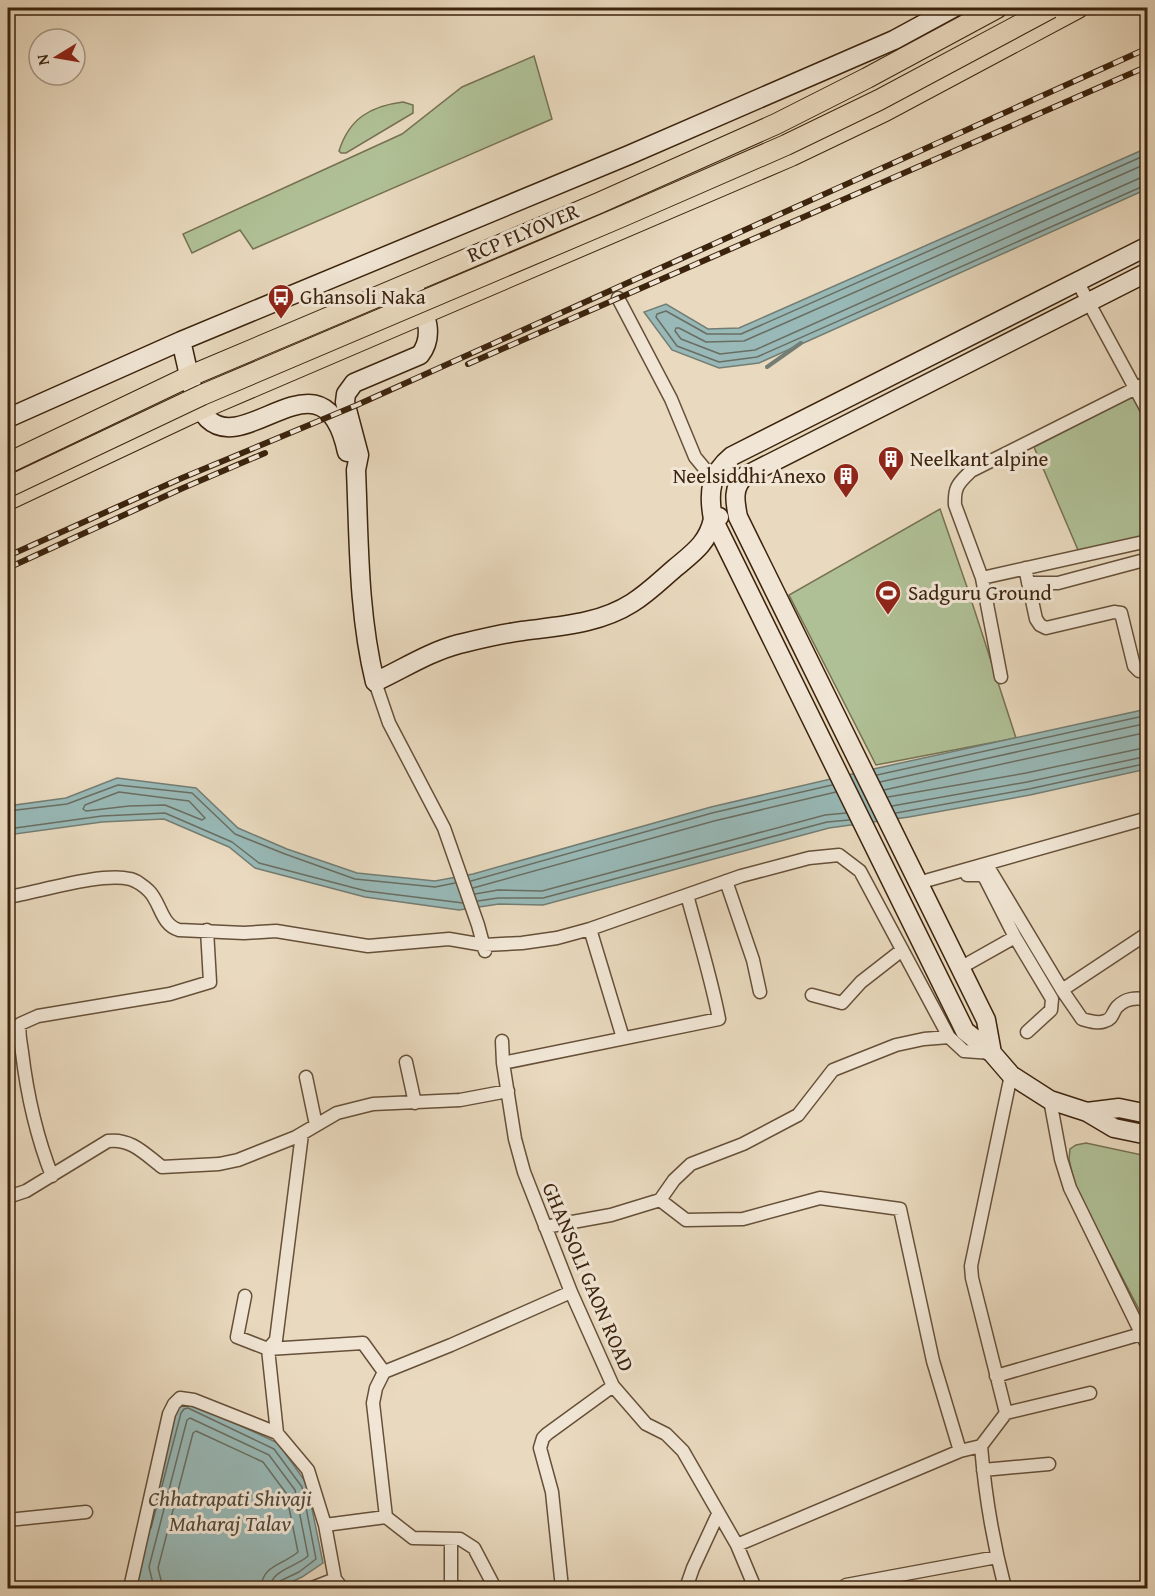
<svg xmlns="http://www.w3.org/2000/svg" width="1155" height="1596" font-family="'Gentium Book Plus',serif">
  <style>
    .green { fill: #b0c096; stroke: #767252; stroke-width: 1.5 }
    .water { fill: #98b9b7; stroke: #737d73; stroke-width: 1.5 }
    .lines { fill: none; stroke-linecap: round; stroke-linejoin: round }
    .shore { stroke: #6a6e62; stroke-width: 1.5 }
    .stream { stroke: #737d73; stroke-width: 4 }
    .street-casing { stroke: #665039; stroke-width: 15 }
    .secondary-casing { stroke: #3b230d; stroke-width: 21 }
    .primary-casing { stroke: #3b230d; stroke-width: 22 }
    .street { stroke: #f1e6d5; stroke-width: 12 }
    .secondary { stroke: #f1e6d5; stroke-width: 18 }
    .primary { stroke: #e9d9be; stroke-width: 20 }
    .rail-casing { stroke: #3b230d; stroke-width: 6 }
    .rail { stroke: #f1e6d5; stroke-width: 4; stroke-dasharray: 11; stroke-linecap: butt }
    .primary-bridge-casing { stroke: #3b230d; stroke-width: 22; stroke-linecap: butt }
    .primary-bridge { stroke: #e9d9be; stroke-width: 20 }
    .labels { text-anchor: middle; stroke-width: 6; stroke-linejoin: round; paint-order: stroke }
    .street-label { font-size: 21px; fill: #3b230d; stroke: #f1e6d5 }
    .poi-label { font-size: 21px; fill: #3b230d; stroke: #f1e6d5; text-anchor: start }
    .water-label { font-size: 22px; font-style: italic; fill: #524838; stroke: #f1e6d5 }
  </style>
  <rect width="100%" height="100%" fill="#e9d9be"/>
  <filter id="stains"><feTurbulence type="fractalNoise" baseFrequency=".00333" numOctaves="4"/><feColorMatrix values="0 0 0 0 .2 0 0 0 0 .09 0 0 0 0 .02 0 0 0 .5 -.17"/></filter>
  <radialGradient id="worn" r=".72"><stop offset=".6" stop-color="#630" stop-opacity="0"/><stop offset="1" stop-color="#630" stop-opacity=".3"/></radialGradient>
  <path class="green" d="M534,56L552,119L253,249L240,230L192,253L183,234L402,134L462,87Z
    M403,102L413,105V113L346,153H341L339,151C349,119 370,106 403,102Z
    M1133,396L1147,422V541L1081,557L1034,447Z
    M940,509L967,587L1016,738L876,765L789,595Z
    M1086,1143L1147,1156V1325L1075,1187L1069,1159L1070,1149L1076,1145Z"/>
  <path class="water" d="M1147,148V189L759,363L719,368L672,350L644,312L666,304L708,329L739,328Z
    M1147,709V769L1030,795L909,817L829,828L543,905L499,904L459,910L365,897L255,868L229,847L164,819L102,822L8,835V806L66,798L117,778L196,788L238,828L287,849L357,873L435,881L473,874L711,807L878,768Z
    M189,1402L278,1443L307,1484L323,1563L302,1577L278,1588H142L135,1576L176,1409L181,1403Z"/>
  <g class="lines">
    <path class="shore" d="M1148,154L741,334H707L666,311L657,314L656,317L677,346L719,362L757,357L1148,184
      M1148,163L744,341L706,342L679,328H676L675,331L681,339L720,354L755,350L1140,178L1148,177
      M877,775L1148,715
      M880,782L1148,723
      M884,790L1148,732
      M119,792L189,801L205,818L202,820L165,805L129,806L86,811L83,809L85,805Z
      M888,797L1026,773L1148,747
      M892,806L1027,782L1148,756
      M8,811L67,804L118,785L192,793L235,834L285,854L355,879L435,887L455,883
      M896,813L1029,789L1148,763
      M8,829L102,816L165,813L232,842L259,863L366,891L463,903
      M471,881L712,813L832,785
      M473,888L714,821L836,792
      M475,894L498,890L542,891L825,815L846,813
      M478,901L498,898H543L827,822L849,820
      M151,1528L181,1413L184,1409L188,1408L274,1449L302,1487L316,1559L299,1572L280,1581L277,1588
      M154,1588L149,1567L187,1420L190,1418L269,1455L295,1490L308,1556C296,1567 271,1570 270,1588
      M163,1588L158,1568L193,1433L196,1431L263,1462L286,1493L298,1552C283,1565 262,1565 261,1588"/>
    <path class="stream" d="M767,367L801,343"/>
    <g class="street-casing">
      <path id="street" d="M1077,281L1148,412
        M618,298L671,399L695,457L714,480
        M1025,568L1036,619L1040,625L1046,628L1114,612L1121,613L1134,666L1139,671L1148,673
        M982,578L1148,541
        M1028,583H1058L1148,559
        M1001,677L982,578L955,505C954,486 959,483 971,471L1148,382
        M375,682L389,723L444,828L478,925L485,951
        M987,865L1062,990L1082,1019C1089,1021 1098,1024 1105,1021C1113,1019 1112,1013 1117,1007C1125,998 1137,997 1148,1000
        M967,875H981L985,878L1015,937
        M726,881L753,960L760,992
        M918,883L1148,818
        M8,897C39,892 101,872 130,879C136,880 145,887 149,891C161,903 161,925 179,930L244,933L276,931L368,946L449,939L484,945L522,943L557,938L590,929L741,876L809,858L839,855L860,871L949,1037L964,1051L992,1053
        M590,929L623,1038
        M960,968L1015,937L1052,999L1051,1010L1027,1032
        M1062,990L1148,933
        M812,995L842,1003L861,982L902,950
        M502,1041L503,1063L515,1139L524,1172L571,1292L613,1386L646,1424L666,1434L683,1451L737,1545L755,1588
        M406,1062L415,1103
        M503,1063L719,1019C711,977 698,936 687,895
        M306,1077L316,1125
        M1050,1100L1061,1159L1070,1188L1148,1347
        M302,1134L276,1340L268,1349L363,1343L384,1372
        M52,1176C36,1135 27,1094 22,1052C21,1043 18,1033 20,1024L38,1016L170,994L210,982L207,930
        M8,1197L26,1191L108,1141C131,1138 145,1154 162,1167L219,1164L238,1160L296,1137L337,1113L373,1104L460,1100L508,1091
        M660,1200L674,1180L691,1164L743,1144L798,1115L833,1070L896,1045L924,1039L949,1037
        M545,1227L611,1215L660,1200L686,1220L743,1219L820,1198L900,1209L933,1361L960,1451
        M245,1296L237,1337L268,1349L277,1433L308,1470L325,1525L335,1579L342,1588
        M996,1376L1141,1334
        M1006,1413L1090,1393
        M981,1446C985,1494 993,1542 1005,1588
        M983,1470L1049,1464
        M8,1520L86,1512
        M325,1525L386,1517
        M451,1539V1586L461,1588
        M737,1545L960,1451L981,1446L1006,1413L972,1278L971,1266L1011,1075
        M130,1588L169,1414L174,1404L180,1398L194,1400L277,1433
        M312,1588L335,1579
        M495,1588L474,1548L460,1539L413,1538L386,1517L373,1403L376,1388L384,1372L451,1345L571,1292
        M562,1588L552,1492L540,1448L543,1438L547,1434L613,1386
        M686,1588L693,1568L718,1514
        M846,1588V1585L997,1557"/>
    </g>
    <g class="secondary-casing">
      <path id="secondary" d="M1148,246L732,456C710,474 708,492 713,519L965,1031L992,1053L1011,1075L1050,1100L1087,1112L1114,1128L1148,1135
        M412,283C421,306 438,332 420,355L354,383L346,394L345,402L359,455L356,470C359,540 358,613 375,682C403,669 429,652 459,644C480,639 500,634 522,631C560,626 599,624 632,603C648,593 661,580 675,568C693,553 708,543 713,519L719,517
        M181,341C187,363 192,403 208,419C247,457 324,344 347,452
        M8,418L181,341L629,155L894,40L953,8
        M992,1053L986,1020L738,517C735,502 732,487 745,476L1148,272
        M1087,1112L1119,1108L1148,1114"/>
    </g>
    <g class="primary-casing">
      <path id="primary" d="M8,463L190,376L599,203L776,124L867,78L997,8
        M8,500L201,409L791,156L885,111L1078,8"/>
    </g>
    <use href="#street" class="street"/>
    <use href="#secondary" class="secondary"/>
    <use href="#primary" class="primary"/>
    <g class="rail-casing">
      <path id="rail" d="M468,364L1148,66
        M8,556L182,478L357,405L1148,48
        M8,568L183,488L265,453"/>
    </g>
    <use href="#rail" class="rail"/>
    <g class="primary-bridge-casing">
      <path id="primary-bridge" d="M8,487L202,395L621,217L786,145L879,100L1051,8"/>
    </g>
    <use href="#primary-bridge" class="primary-bridge"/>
  </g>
  <defs>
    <g id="bus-pin" transform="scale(1.35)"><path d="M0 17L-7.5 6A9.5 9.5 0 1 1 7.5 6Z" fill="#8f2418" stroke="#f1e6d5"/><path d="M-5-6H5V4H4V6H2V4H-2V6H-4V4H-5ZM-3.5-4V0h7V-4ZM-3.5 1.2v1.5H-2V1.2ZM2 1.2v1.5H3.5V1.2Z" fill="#fff"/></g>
    <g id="building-pin" transform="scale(1.35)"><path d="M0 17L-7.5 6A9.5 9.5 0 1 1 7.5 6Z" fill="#8f2418" stroke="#f1e6d5"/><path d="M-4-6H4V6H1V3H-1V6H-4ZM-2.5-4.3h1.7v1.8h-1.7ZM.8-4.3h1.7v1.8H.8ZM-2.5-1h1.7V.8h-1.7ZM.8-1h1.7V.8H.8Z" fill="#fff"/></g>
    <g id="stadium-pin" transform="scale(1.35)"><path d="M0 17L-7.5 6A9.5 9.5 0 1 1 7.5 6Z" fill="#8f2418" stroke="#f1e6d5"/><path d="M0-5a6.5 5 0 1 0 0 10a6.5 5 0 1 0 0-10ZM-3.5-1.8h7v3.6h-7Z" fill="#fff"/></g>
  </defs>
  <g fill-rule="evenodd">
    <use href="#bus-pin" x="281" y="297"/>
    <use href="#building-pin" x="891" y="459"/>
    <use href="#building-pin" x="846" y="476"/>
    <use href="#stadium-pin" x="888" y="593"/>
  </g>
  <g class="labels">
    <g class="street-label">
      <text transform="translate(523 233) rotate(-23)" y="7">RCP FLYOVER</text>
      <text transform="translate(588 1277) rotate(67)" y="7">GHANSOLI GAON ROAD</text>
    </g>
    <g class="poi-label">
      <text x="300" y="304">Ghansoli Naka</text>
      <text x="910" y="466">Neelkant alpine</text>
      <text x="826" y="483" text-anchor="end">Neelsiddhi Anexo</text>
      <text x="908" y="600">Sadguru Ground</text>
    </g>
    <g class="water-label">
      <text x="230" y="1506">Chhatrapati Shivaji<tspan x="230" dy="25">Maharaj Talav</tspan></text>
    </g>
  </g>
  <rect width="1155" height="1596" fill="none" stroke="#e9d9be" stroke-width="30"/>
  <rect x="9" y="9" width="1137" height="1578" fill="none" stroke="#3b230d" stroke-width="3"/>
  <rect x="15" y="15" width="1125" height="1566" fill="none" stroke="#3b230d" stroke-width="1.5"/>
  <g transform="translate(57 57) rotate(259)"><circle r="28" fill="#f1e6d5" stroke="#a89885" stroke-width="1.5"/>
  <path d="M0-4.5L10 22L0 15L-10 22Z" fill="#8f2418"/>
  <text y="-9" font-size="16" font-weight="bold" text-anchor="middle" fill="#3b230d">N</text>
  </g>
  <rect width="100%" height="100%" filter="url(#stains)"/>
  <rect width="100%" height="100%" fill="url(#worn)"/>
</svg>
